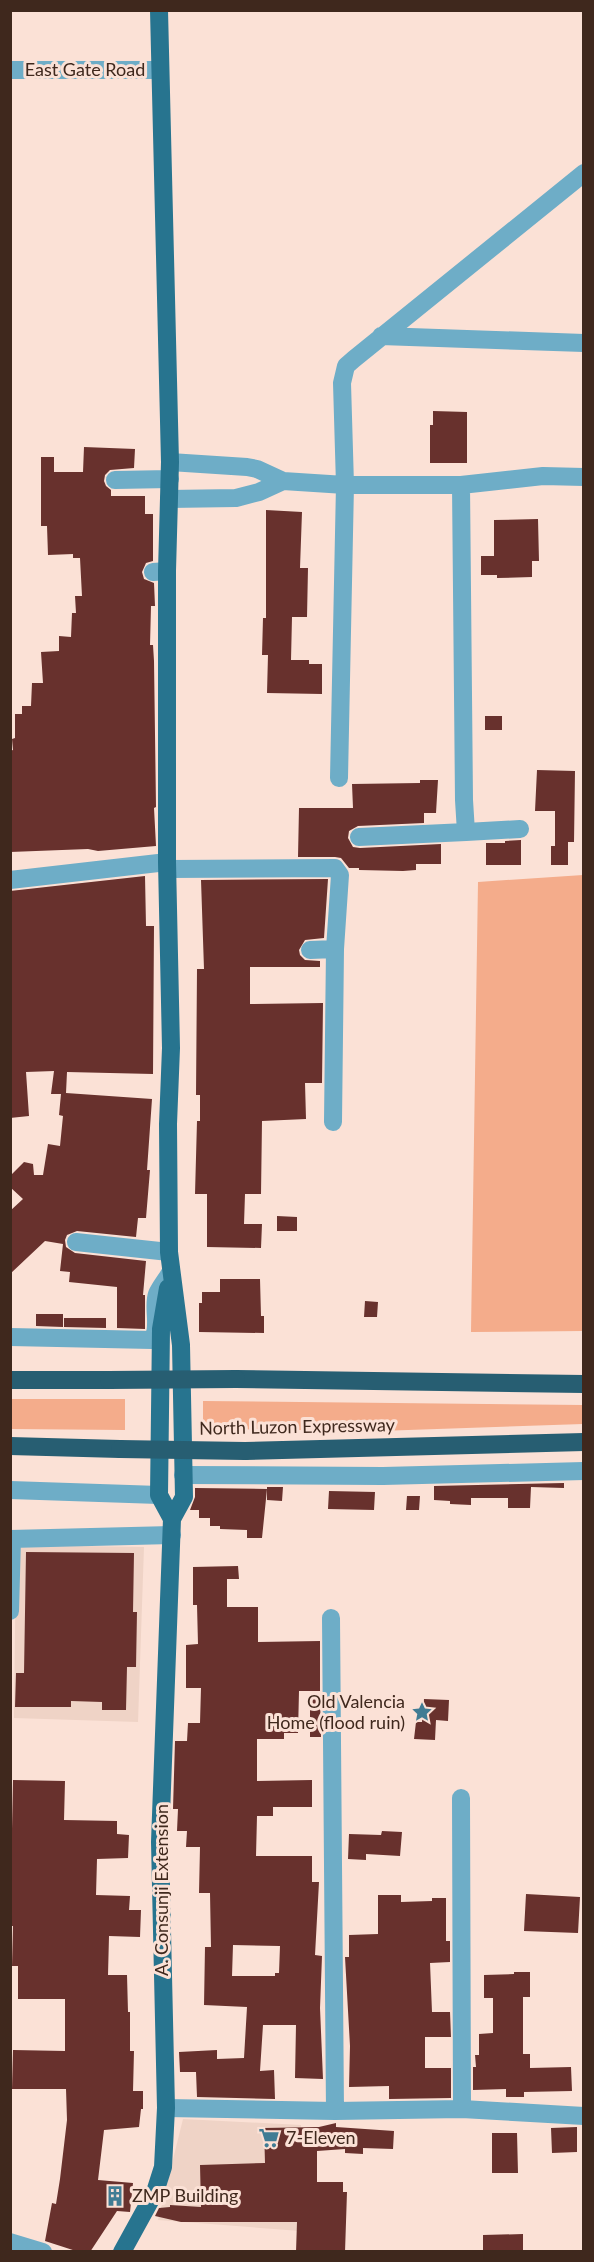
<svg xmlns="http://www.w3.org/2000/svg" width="594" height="2262" font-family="Lato,sans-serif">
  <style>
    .built { fill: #efd3c6 }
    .green { fill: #f4ac8b }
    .building { fill: #68312d; fill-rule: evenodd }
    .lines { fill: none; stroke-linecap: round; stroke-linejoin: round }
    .minor { stroke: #6eadc7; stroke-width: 18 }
    .major { stroke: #27748f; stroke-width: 18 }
    .highway { stroke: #275e72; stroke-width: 18 }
    .highway-bridge { stroke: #275e72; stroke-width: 18 }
    .labels { text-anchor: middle; stroke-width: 6; stroke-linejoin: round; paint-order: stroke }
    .street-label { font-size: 18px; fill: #3f281d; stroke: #fbe1d6 }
    .poi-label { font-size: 18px; fill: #3f281d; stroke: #fbe1d6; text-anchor: start }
  </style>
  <rect width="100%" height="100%" fill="#fbe1d6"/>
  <path class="built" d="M16,1545L144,1547L138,1722L14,1718Z
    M183,2119L301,2125L300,2231L158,2220Z"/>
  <path class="green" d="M583,875V1331L471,1332L478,882Z
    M11,1399H125V1430L11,1429Z
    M203,1401L583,1405V1424L379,1431L203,1429Z"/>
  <path class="building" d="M433,411L467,412V463H430V425H433Z
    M84,447L135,449L134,468L110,470L105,475L104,481L106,486L111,490V496H145V514H153V561L146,563L142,572L144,579L154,583L155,606H151L150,645H153L154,661L156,807L154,808L156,846L98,851L88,849L10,852V751L13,750L12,739L15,738V714H22V706H31L32,683H43L41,652L59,651V636L71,637L72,613H76L75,596H82L80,558H73V554L48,555L47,526H41V457H54V472H83Z
    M266,510L302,512L300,568H308L307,617H292L291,660H309V664H322V694L267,693L268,655H262L263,618H266Z
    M538,519L539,561H532V577L497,578V575H481V556H494V520Z
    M485,716H502V730H485Z
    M537,770L575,771L574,842H568V865H551V846H555V811H535Z
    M420,780H438L436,813H424V823L358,826L349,831L348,838L353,847L360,848L441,844V864H416V870L403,871L359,870V868H349L341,858L335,857H298L299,808H353L352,784L420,783Z
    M521,840V865H486V843H505V841Z
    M145,876L146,926H154L153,1074L67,1072L66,1093L152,1099L147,1170H150L146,1218H138L136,1237L77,1231L67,1235L65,1240L66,1247L75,1253L146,1261L143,1295H145V1329L117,1328V1287L69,1282L70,1272L60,1271L63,1244L45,1241L10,1274V1211L23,1199L10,1187V1176L24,1162L33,1164L34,1175H43L48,1144L60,1146L63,1116L59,1115L61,1094H51L54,1071L26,1072L29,1116L10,1118V891Z
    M328,879L324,938L305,940L299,950L300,955L305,960L320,961V967H250V1004L323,1003L322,1083H305L306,1119L262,1121L261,1194H245L244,1224H262L261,1248L207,1247V1194H195L197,1121H200V1095H196L197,969H204L201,880Z
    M277,1216L297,1217V1231H277Z
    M220,1279H260L261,1316H264V1333L199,1332V1303H202V1292H220Z
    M365,1301L378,1302L377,1317H364Z
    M36,1314H63V1327L36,1326Z
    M64,1318H106V1328L64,1327Z
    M564,1483V1488L531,1487L530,1508H508V1498H471V1505L450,1504V1501L434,1500V1486Z
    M267,1487H283L282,1501L267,1500V1489L262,1538H247V1530L220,1529V1526H210V1518H199V1510H190L195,1497V1488L267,1489Z
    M329,1491L375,1492L374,1510L328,1509Z
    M407,1496H420L419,1510H406Z
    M26,1552L134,1553L133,1612H137L136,1667H127L126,1710H102V1702L71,1701V1707H15L16,1673H24Z
    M238,1566L239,1579H227V1607H258V1642L320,1641V1691H299L298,1733H284V1739H257V1781L312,1780V1807H273V1816H257L256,1856H312V1882H319L315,1955L322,1956L320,2008L323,2079L295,2078L296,2025H263L260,2071L274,2070L275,2099L197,2097L196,2072H180L179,2052L217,2050V2059L244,2058L247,2007L204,2005L205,1947H211L210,1893H199L200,1847H186L187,1831H177L178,1809H173L175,1741H187L188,1723H200L201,1688H186V1645L198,1644L197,1605H193V1567ZM233,1945L280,1946L279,1973H275V1976H232Z
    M310,1696H320L321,1737H310Z
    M424,1699L449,1700L448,1721L436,1720L435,1740L414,1739L416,1722H422Z
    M13,1780L65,1781L64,1820L117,1821V1834L129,1835L128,1858L97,1859L96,1895L130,1896L129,1910H141L140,1937L109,1936L108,1975H127L128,2012H130V2051H134L133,2091H143V2109H141L139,2127L104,2130L98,2180L133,2183L130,2212L117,2211L90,2252H79L45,2241L52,2203L56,2204L60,2179L67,2120L66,2089H12L13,2050L65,2051V1999H18V1966H12L13,1926H10Z
    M382,1831L402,1832L400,1856L366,1854V1860L348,1859L349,1834L381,1835Z
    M526,1894L580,1897L578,1933L524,1931Z
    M378,1895H401V1902L432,1901V1898H446V1941H450V1962L430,1963L432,2012H450L451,2037H425V2068H451V2098L389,2099V2086L349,2087L350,2046L345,1957H349V1935L378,1934Z
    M514,1972H530V1997H523V2054H530V2068L571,2067L572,2091L524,2092V2097H506V2089L473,2090V2067H476L475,2055H479V2034L493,2033V1998H484V1975L514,1974Z
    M336,2123V2127L394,2131L393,2149L363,2148V2154L345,2153V2149L317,2151V2182H343V2192H347L345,2252H296L297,2222H181L155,2216L159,2208L170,2207V2205L201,2207L200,2165L265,2163L264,2128L319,2127Z
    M577,2127V2152L552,2153L551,2128Z
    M492,2133H517L518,2173H492Z
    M523,2234V2252L483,2250V2235Z"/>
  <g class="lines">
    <path class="minor" d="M10,70H159
      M381,336L584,343
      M170,462L247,467L257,469L283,481L345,485H461L543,476L584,477
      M115,480L170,479
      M461,485L464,800L466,832L520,829
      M169,499L236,498L259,492L283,481
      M153,572L167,571
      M339,778L345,485L342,383L346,366L354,359L584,173
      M359,837L466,832
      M168,869L335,868L340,875L335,949L310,950
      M10,880L167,862
      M333,1122L335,949
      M76,1242L169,1252
      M10,1337L152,1340C161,1328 152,1308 157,1294C160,1287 166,1280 170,1273
      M183,1475L383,1476L584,1471
      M10,1490L159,1495
      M10,1539L172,1535
      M10,1611L12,1539
      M331,1618L335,2111
      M461,1798L462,2109
      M166,2108L335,2111L462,2109L584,2116
      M10,2242L43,2252"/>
    <path class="major" d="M168,1288L161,1329L159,1495L172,1519
      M122,2252L155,2192L163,2167L166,2108L160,1842L172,1519L184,1497L181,1345L169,1252L168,1124L171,1048L167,862V571L170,462L159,10"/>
    <path class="highway" d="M236,1379L584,1384
      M10,1380H109
      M10,1446L120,1449
      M245,1451L584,1442"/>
    <path class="highway-bridge" d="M109,1380L236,1379
      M120,1449L245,1451"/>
  </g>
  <defs>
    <g id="sight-bare" transform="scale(1.62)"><path d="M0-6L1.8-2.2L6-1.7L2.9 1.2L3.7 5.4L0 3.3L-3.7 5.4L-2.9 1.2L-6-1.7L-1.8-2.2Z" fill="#407c94" stroke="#fbe1d6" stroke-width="2.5" paint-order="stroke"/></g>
    <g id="supermarket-bare" transform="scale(1.62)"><path d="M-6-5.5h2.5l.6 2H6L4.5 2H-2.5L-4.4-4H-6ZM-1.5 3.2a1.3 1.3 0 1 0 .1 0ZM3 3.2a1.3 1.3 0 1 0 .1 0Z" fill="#407c94" stroke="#fbe1d6" stroke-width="2.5" paint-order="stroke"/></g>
    <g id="building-bare" transform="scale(1.62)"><path d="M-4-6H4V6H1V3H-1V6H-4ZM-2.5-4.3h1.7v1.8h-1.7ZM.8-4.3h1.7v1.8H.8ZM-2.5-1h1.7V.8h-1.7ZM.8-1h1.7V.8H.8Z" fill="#407c94" stroke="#fbe1d6" stroke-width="2.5" paint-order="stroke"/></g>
  </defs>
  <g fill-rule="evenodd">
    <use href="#sight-bare" x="422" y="1712"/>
    <use href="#supermarket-bare" x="269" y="2138"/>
    <use href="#building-bare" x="115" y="2196"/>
  </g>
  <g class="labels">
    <g class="street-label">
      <text x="85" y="76">East Gate Road</text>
      <text transform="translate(297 1427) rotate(-1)" y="6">North Luzon Expressway</text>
      <text transform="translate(162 1890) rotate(-90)" y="6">A. Consunji Extension</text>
    </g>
    <g class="poi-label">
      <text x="405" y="1708" text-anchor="end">Old Valencia<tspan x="405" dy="21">Home (flood ruin)</tspan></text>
      <text x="286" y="2144">7-Eleven</text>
      <text x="132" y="2202">ZMP Building</text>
    </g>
  </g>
  <rect width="594" height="2262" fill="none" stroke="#3f281d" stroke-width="24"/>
</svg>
